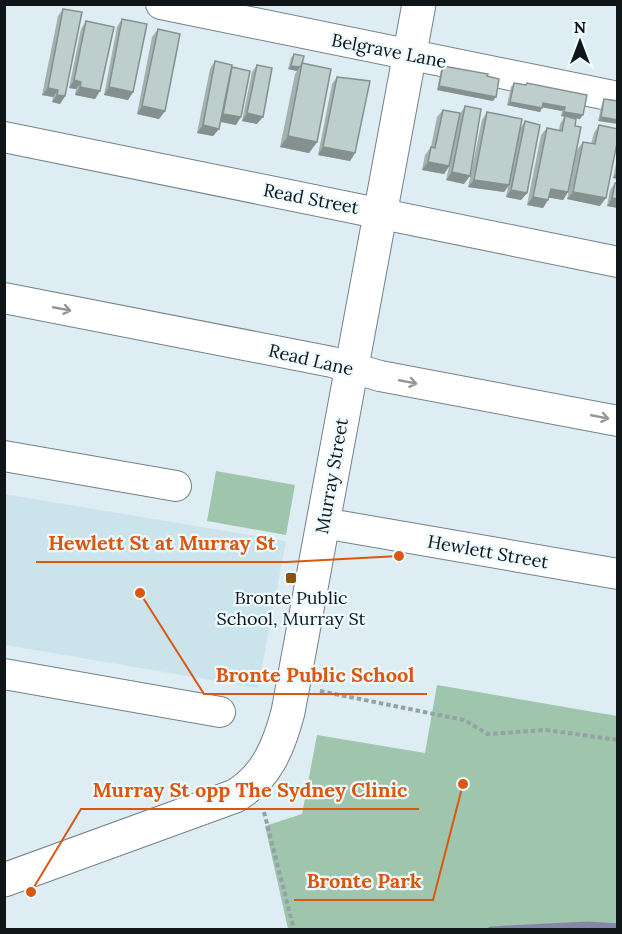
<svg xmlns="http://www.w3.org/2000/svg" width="622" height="934" font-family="Lora,serif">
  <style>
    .built { fill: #cbe4ec }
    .green { fill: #9fc6ad }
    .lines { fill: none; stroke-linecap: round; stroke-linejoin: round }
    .stream { stroke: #8487a5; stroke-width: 7 }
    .minor-casing { stroke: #738287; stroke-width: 32 }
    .major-casing { stroke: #738287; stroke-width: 35 }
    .path { stroke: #95a1a5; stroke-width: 4; stroke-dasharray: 4.5 3; stroke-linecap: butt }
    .minor { stroke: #fff; stroke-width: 30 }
    .major { stroke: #fff; stroke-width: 33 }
    .wall { fill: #a3b1af }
    .shaded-wall { fill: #85908f }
    .building { fill: #bececc; stroke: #85908f; stroke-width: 1.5 }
    .oneway { stroke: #939697 }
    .poi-dot { fill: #8c520c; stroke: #edfafe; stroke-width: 2 }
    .labels { text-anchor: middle; stroke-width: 4.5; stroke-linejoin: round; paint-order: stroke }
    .street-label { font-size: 18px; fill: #101517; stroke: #edfafe }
    .poi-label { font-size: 18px; fill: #101517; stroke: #edfafe }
    .leader { fill: none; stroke: #dd560d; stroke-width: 2 }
    .callout-dot { fill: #dd560d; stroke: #edfafe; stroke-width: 2 }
    .callout-label { font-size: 20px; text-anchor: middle; font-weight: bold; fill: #dd560d; stroke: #edfafe; stroke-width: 4.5; stroke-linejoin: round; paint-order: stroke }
  </style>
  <rect width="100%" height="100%" fill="#deedf3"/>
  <path class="built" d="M4,494L286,541L258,688L5,645Z"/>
  <path class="green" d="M216,471L295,485L286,535L207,521Z
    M437,685L617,716V929H288L265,826L302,814L317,735L425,753Z"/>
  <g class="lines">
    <path class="stream" d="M491,930L588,925L618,927"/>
    <g class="minor-casing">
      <path id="minor" d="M161,4L618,97
        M4,137L618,262
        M4,298L332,362L380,376L618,421
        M4,456L176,486
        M323,523L618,574
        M4,674L220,712"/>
    </g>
    <g class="major-casing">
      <path id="major" d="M4,880L235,796C267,777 279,746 288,712L419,4"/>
    </g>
    <path class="path" d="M320,691L464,720L488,734L547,730L618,740
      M264,812L294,930"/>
    <use href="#minor" class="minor"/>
    <use href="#major" class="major"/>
  </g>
  <path class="wall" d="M63,9L65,96L60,104L52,102L53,97L42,95L58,16Z
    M122,19L133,92L128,100L104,95L117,27Z
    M86,21L100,91L95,99L75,95L76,89L69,88L81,29Z
    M158,29L165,111L159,119L137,114L152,37Z
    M294,54L302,64L317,142L309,153L280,147L295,74L297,71L288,69L291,58Z
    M215,61L230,70L232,67L236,125L220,122L219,129L213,136L197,133L210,69Z
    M257,65V124L242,121L252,72Z
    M443,66L487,76L493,101L437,90L441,69Z
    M337,77L355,153L350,161L318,155L332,84Z
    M514,83L525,85L527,83L580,119L561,116L562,111L542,107L540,112L507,105L511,87Z
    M604,99L618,101L598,121L602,103Z
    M465,106L464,184L446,180L449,167L444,174L422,170L425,155L431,147L437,117L443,110L460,114Z
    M487,112L521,127L525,121L527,193L521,200L506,197L508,187L504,192L468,187L482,120Z
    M565,116L575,126L568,192L563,200L549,197L548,200L543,208L527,205L541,135L547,128L559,130L560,124Z
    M599,125L600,206L567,199L577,150L583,142L591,144L594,133Z
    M618,154V179L613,178Z
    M615,183H618V208L607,206L610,190Z"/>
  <path class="shaded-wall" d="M291,66L300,67L297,71L288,69Z
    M74,80L81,82L76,89L69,88Z
    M439,86L496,97L493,101L437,90Z
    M80,87L100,91L95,99L75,95Z
    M109,87L133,92L128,100L104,95Z
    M48,88L58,90L53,97L42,95Z
    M57,95L65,96L60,104L52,102Z
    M510,102L542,108L540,112L507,105Z
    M543,103L565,107L562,111L540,107Z
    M142,106L165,111L159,119L137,114Z
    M564,112L583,115L580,119L561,116Z
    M247,113L263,117L257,124L242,121Z
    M223,114L241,117L236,125L218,121Z
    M601,117L618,120V124L598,121Z
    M203,125L219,129L213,136L197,133Z
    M288,136L317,142L309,153L280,147Z
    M323,147L355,153L350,161L318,155Z
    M428,162L449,166L444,174L422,170Z
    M618,171V179L613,178Z
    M452,172L470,176L464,184L446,180Z
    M474,180L509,185L504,192L468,187Z
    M551,189L568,192L563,200L545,197Z
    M511,190L527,193L521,200L506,197Z
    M573,192L606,198L600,206L567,199Z
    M533,197L548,200L543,208L527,205Z
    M612,198L618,199V208L607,206Z"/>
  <path class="building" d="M63,9L82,12L65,96L57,95L58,90L48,88Z
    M122,19L147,24L133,92L109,87Z
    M86,21L114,27L100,91L80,87L81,82L74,80Z
    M158,29L180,34L165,111L142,106Z
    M294,54L304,56L302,64L300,67L291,66Z
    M215,61L232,65L219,129L203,125Z
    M302,63L331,69L317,142L288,136Z
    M257,65L272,68L263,117L247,113Z
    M443,66L488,74L487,76L499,79L496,97L439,86Z
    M232,67L250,71L241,117L223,114Z
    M337,77L370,81L355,153L323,147Z
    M514,83L526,85L527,83L587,95L583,115L564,112L565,107L543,103L542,108L510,102Z
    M604,99L618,101V120L601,117Z
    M465,106L481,109L470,176L452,172Z
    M443,110L460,113L449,166L428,162L431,147L435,148Z
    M487,112L522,119L509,185L474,180Z
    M565,116L576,119L575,126L581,127L568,192L551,189L548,200L533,197L547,128L562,131Z
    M525,121L540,125L527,193L511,190Z
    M599,125L618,129V138L606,198L573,192L583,142L595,144Z
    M615,183H618V199L612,198Z"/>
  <defs><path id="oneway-shaft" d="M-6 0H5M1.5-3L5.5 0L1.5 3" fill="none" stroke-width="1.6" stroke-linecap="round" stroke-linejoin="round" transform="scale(1.5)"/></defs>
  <g class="oneway">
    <use href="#oneway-shaft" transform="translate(62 309) rotate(11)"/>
    <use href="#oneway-shaft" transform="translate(408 382) rotate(11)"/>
    <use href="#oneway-shaft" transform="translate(600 417) rotate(11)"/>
  </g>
  <rect class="poi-dot" x="285" y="572" width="12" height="12" rx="3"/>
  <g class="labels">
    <g class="street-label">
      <text transform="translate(389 51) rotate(11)" y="6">Belgrave Lane</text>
      <text transform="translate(311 199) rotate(11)" y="6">Read Street</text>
      <text transform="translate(311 360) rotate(13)" y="6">Read Lane</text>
      <text transform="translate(332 476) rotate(-80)" y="6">Murray Street</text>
      <text transform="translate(488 552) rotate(10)" y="6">Hewlett Street</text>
    </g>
    <g class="poi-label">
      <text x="291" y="604">Bronte Public<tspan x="291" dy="21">School, Murray St</tspan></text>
    </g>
  </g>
  <path class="leader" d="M399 556L287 562H36M140 593L204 694H427M31 892L81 809H419M463 784L433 900H294"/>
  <g class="callout-dot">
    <circle cx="399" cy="556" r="6"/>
    <circle cx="140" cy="593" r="6"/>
    <circle cx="31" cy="892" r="6"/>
    <circle cx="463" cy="784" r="6"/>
  </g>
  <g class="callout-label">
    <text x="162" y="550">Hewlett St at Murray St</text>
    <text x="315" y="682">Bronte Public School</text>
    <text x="250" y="797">Murray St opp The Sydney Clinic</text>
    <text x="364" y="888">Bronte Park</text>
  </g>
  <rect width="622" height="934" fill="none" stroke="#101517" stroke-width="12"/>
  <g transform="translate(580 42)" stroke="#edfafe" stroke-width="4.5" paint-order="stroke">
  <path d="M0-4.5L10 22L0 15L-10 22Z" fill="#101517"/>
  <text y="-9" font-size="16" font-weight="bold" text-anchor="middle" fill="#101517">N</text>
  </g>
</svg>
